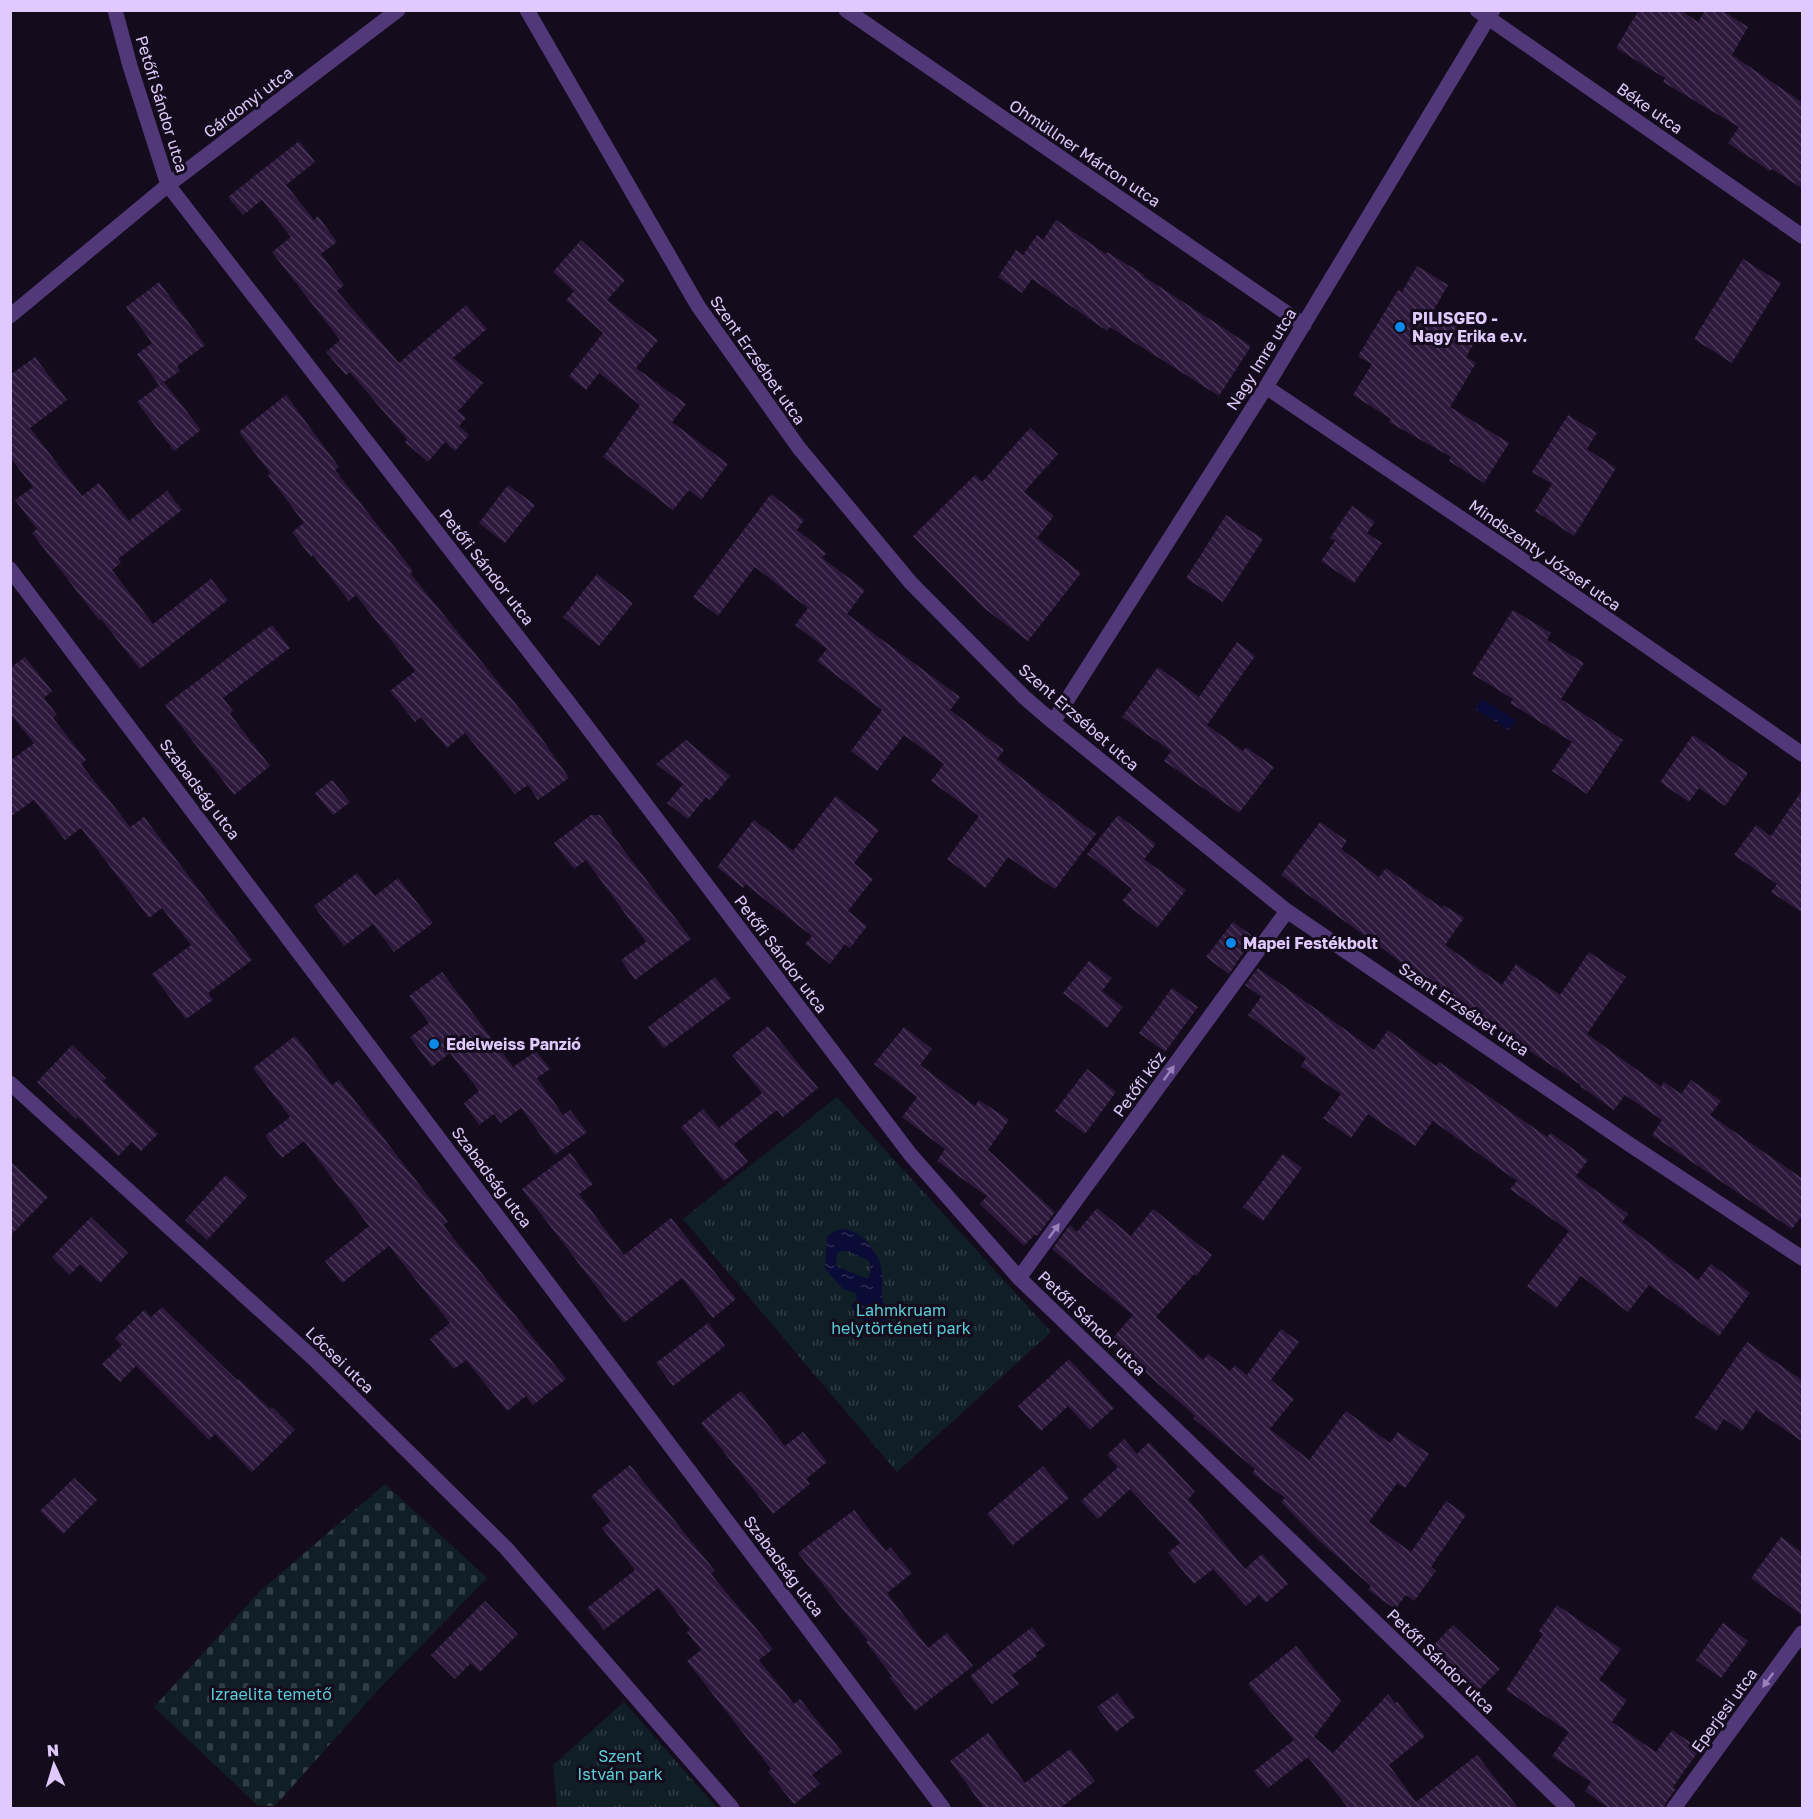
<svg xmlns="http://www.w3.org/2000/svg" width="1813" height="1819" font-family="'Golos Text',sans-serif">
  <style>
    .cemetery { fill: url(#cemetery-stones) }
    .park { fill: url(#park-tufts) }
    .water { fill: url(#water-ripples); fill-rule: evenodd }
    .building { fill: url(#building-back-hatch) }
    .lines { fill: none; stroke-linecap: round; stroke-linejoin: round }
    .minor { stroke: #513979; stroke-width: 15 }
    .tertiary { stroke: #513979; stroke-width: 15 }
    .oneway { fill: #9882bb }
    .poi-dot { fill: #0b89e8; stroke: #140c1c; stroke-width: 2 }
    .labels { text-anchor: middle; stroke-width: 6; stroke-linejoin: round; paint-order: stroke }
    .street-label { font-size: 16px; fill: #e0cafd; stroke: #140c1c }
    .poi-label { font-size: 16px; font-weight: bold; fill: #e0cafd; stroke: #140c1c; text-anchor: start }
    .park-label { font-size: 16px; fill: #5aced8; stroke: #140c1c }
  </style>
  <defs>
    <pattern id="cemetery-stones" width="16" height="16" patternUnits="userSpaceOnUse" patternTransform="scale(1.5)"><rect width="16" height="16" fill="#101f26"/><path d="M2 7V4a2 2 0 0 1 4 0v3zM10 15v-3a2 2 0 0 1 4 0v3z" fill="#323e46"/></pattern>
    <pattern id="park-tufts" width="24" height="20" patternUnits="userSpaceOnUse" patternTransform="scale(1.5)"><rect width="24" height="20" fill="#101f26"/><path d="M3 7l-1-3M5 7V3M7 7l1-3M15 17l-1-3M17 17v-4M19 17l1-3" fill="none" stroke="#323e46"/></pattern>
    <pattern id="water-ripples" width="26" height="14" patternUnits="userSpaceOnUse" patternTransform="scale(1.5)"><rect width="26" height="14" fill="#0a0c37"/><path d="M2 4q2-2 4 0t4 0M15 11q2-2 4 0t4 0" fill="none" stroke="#2d2e55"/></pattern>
    <pattern id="building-back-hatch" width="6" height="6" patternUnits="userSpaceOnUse" patternTransform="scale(1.5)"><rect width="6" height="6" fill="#2c193c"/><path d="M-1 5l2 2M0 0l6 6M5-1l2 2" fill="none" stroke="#4a3959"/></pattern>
  </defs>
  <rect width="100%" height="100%" fill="#140c1c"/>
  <path class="cemetery" d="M385,1484L487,1578L378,1690L275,1806H258L154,1707L259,1592Z"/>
  <path class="park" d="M837,1097L1051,1332L897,1472L683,1219Z
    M624,1702L717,1808H557L553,1765Z"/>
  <path class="water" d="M1482,699L1516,720L1509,730L1475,709Z
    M844,1229C857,1232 864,1236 871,1247C874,1252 879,1258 880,1263C884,1278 880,1292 884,1306H889L890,1314L884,1323C866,1323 858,1322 851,1305L857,1301L856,1293L843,1289L825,1269L827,1237L834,1231ZM848,1251L869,1261L871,1272L868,1279L836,1266L837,1252Z"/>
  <path class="building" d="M1639,10H1680L1698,22L1705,10H1721L1748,27L1732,55L1803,103V189L1772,169L1770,171L1728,143L1739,127L1663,82L1665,78L1616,48Z
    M299,141L315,162L286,185L314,220L318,216L337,242L321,254L344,285L337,291L399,363L466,305L487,329L453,358L483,383L458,411L466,418L459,426L469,435L455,451L445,442L428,462L405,442L407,439L350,372L346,375L326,352L340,340L272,252L291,237L262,200L243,215L228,197Z
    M1056,220L1106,254L1107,252L1144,275L1143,276L1251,346L1219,396L1110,327L1107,331L1032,279L1022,293L998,277L1016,250L1023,255L1037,235L1043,240Z
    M581,240L625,280L607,300L658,340L636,368L686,404L672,422L728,464L701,500L689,490L673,510L603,457L640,405L599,373L586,390L569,376L603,333L566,300L574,291L553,272Z
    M1743,259L1781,283L1732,363L1694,339Z
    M1417,266L1448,285L1432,313L1477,338L1466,357L1476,363L1450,407L1509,443L1484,483L1449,461L1451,457L1389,422L1391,419L1353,395L1372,364L1358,356L1398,290L1402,292Z
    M159,282L205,345L177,366L180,371L159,385L137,354L152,343L126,307Z
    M35,357L67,400L30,428L82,496L99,483L129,521L167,491L182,510L118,559L121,563L112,570L153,624L211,579L228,600L140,669L101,619L99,620L32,533L37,529L15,500L33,487L10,457V375Z
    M164,382L201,430L174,451L137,402Z
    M286,395L339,467L335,470L413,571L410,573L531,723L569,778L538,800L528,785L515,794L465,733L447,748L421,717L415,722L390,691L415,671L356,595L349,601L313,555L311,557L292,532L304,523L268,475L270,473L239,432Z
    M1568,415L1597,433L1587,449L1616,468L1574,536L1535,511L1552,484L1532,472Z
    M1030,428L1058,454L1024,492L1054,516L1037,538L1081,573L1028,641L984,608L913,536L975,475L982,482Z
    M508,485L535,505L505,543L479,523Z
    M771,494L804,520L797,530L826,553L822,558L865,590L847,614L960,697L950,710L1004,750L997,759L1096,834L1055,889L1008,857L985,888L947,859L979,816L931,781L944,764L904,735L877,771L851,751L882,710L817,661L827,649L795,625L808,608L755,567L718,616L693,597Z
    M1352,506L1375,522L1367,533L1382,543L1354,583L1321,561L1335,541L1330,538Z
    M1226,515L1263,539L1223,602L1186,578Z
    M597,574L633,603L599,646L563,617Z
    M1513,610L1551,633L1547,640L1584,663L1561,699L1623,740L1587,794L1552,771L1572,742L1510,703L1513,699L1472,674Z
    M272,625L290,648L223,698L233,711L230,714L270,766L234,795L165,705Z
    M1237,642L1255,656L1207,725L1243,751L1246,747L1274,767L1239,813L1164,761L1171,751L1122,717L1158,667L1199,697Z
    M25,657L52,691L44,698L57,715L53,718L86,760L81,764L130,827L144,817L252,960L208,993L213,1000L186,1019L152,974L191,945L162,908L149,918L81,828L65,840L34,800L10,817V761L34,743L10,714V668Z
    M1693,735L1748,773L1725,806L1699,788L1689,802L1660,782Z
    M686,740L730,776L710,800L706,797L688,819L667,803L683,784L656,764Z
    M332,780L350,802L333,815L315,793Z
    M1803,789V913L1771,892L1777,884L1734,855L1756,825L1771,836Z
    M836,796L879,830L854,863L873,879L848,911L867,926L850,948L845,944L830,964L805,944L812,936L745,884L743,888L717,867L754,820L793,851Z
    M591,815H600L613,832L611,833L691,939L635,980L621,960L646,942L586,860L574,869L554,843Z
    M1118,815L1156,844L1144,859L1186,890L1157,928L1122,901L1132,889L1087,854Z
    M1320,822L1347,841L1341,849L1379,877L1386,868L1442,908L1443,905L1464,918L1445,945L1502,985L1516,964L1560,995L1589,952L1626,977L1587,1034L1661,1087L1664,1082L1681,1094L1691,1080L1721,1101L1710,1115L1803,1179V1214L1792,1229L1652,1135L1662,1120L1625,1095L1614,1110L1580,1086L1581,1085L1453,1000L1281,875Z
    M357,873L375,896L398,878L433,923L394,952L373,924L344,946L314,906Z
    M1233,922L1254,937L1229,974L1206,957Z
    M1089,961L1112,978L1102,991L1123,1007L1107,1028L1063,993Z
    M1258,968L1374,1050L1388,1030L1436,1066L1439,1062L1547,1137L1551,1133L1588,1160L1576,1176L1628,1214L1622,1222L1698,1280L1711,1264L1750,1293L1719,1336L1649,1285L1628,1312L1581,1276L1556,1308L1527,1286L1569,1231L1510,1189L1517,1181L1433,1121L1415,1146L1368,1114L1351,1138L1323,1118L1341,1094L1301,1066L1306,1058L1248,1015L1261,997L1245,985Z
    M442,972L513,1067L536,1051L550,1069L537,1078L563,1115L570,1110L587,1132L555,1155L521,1108L501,1123L494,1114L479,1125L464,1103L479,1091L450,1053L432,1067L410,1037L429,1023L409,996Z
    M715,977L731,998L664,1048L648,1027Z
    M1172,988L1198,1007L1165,1052L1139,1033Z
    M768,1026L818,1088L783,1117L777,1110L734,1144L748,1162L724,1181L681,1127L703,1109L719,1128L762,1093L732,1055Z
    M904,1027L932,1049L920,1065L975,1106L979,1100L1009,1120L988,1150L1055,1212L1037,1236L1035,1234L1024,1246L980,1204L987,1196L937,1161L945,1149L902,1117L917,1097L874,1064Z
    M295,1036L332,1085L339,1080L448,1222L443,1225L566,1379L533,1405L526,1396L507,1411L466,1360L454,1369L430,1339L450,1323L389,1246L342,1283L325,1261L369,1226L304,1141L282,1158L265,1136L290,1117L253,1068Z
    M72,1045L106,1078L103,1081L158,1134L141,1151L132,1142L118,1156L78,1117L76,1119L37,1082Z
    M1087,1069L1116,1092L1085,1134L1055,1111Z
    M570,1153L593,1184L579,1194L624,1255L671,1218L736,1299L713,1318L682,1278L624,1323L522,1189Z
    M1283,1154L1302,1168L1263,1221L1243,1207Z
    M10,1161L48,1197L10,1236Z
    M226,1175L248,1196L207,1240L185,1220Z
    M1097,1208L1131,1236L1153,1209L1212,1255L1196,1276L1194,1274L1156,1317L1203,1360L1208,1354L1230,1371L1235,1365L1247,1375L1281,1329L1299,1342L1271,1380L1294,1399L1270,1429L1309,1460L1346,1411L1390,1443L1398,1432L1429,1454L1405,1488L1397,1483L1369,1522L1411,1552L1446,1501L1466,1515L1431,1567L1436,1571L1414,1601L1406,1595L1395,1609L1368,1590L1371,1586L1316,1538L1281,1502L1285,1498L1252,1473L1255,1469L1193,1418L1195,1416L1110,1341L1133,1315L1052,1249L1070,1225L1077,1232Z
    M91,1217L128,1253L100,1283L80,1264L70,1275L52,1257Z
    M162,1307L237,1380L239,1379L270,1409L272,1407L295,1430L252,1472L215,1434L209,1440L136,1366L120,1382L102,1364L122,1345L115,1338L144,1310L151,1317Z
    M708,1323L725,1346L673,1386L656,1363Z
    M1747,1342L1803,1381V1442L1756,1410L1742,1431L1724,1419L1716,1431L1695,1417Z
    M1069,1359L1114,1408L1090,1430L1068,1406L1041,1431L1018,1406Z
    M741,1391L785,1446L803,1432L827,1462L806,1479L810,1484L773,1514L701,1423Z
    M1124,1439L1137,1454L1149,1442L1195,1492L1188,1499L1245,1569L1262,1554L1288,1584L1266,1603L1259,1595L1246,1606L1213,1569L1194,1584L1168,1553L1180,1543L1130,1489L1098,1519L1081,1501L1118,1467L1107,1455Z
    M630,1465L715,1571L711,1574L773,1649L759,1660L794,1704L800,1699L842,1752L812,1775L820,1784L794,1804L768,1772L771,1769L687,1661L701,1650L687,1632L690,1629L658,1588L604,1630L587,1608L635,1570L602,1528L611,1521L591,1496Z
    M1043,1466L1069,1498L1013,1545L987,1514Z
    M74,1478L97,1500L63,1534L40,1511Z
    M854,1510L886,1551L890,1547L912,1573L887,1593L928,1648L947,1633L973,1666L915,1711L890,1678L892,1676L866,1642L868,1641L798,1553Z
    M1781,1537L1803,1553V1616L1751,1578Z
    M485,1601L518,1634L480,1672L471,1663L455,1679L431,1655Z
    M1557,1605L1621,1649L1599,1680L1627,1700L1612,1722L1656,1752L1672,1730L1700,1749L1673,1787L1676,1789L1666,1802L1664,1809H1610L1585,1791L1591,1782L1552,1756L1569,1732L1506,1690L1543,1634L1539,1631Z
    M1723,1623L1748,1641L1721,1678L1696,1660Z
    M1453,1625L1500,1669L1475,1694L1429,1650Z
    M1032,1627L1046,1645L1035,1654L1037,1656L1012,1675L1019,1684L992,1704L970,1676Z
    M1296,1646L1341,1701L1314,1737L1333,1753L1388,1694L1395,1703L1397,1702L1425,1736L1389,1765L1416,1802L1477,1755L1519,1809H1349L1308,1757L1268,1788L1254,1771L1294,1740L1248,1684Z
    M1117,1693L1135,1717L1116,1732L1097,1707Z
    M988,1733L1025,1783L1070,1749L1095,1781L1059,1809H985L950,1761Z"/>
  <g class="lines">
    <path class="minor" d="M115,10L130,66L168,185L569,703L910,1154L1019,1278L1568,1808
      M527,10L698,306L799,448L911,583L1024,697L1053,722L1287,911L1626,1142L1802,1258
      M846,10L1304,325
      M1477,10L1802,236
      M10,316L168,185L398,10
      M1266,387L1511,552L1802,754
      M1053,722L1266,387L1493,10
      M10,1083L313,1358L506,1548L732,1808
      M1019,1278L1287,911
      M1674,1808L1802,1633"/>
    <path class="tertiary" d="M10,569L943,1808"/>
  </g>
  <defs><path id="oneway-solid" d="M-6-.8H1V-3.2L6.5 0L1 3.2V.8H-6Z" transform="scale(1.5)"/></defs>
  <g class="oneway">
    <use href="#oneway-solid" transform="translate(1169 1073) rotate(-54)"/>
    <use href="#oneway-solid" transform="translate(1054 1231) rotate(-54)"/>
    <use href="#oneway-solid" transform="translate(1768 1680) rotate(126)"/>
  </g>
  <g class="poi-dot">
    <circle cx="1400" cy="327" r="6"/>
    <circle cx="1231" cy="943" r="6"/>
    <circle cx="434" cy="1044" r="6"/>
  </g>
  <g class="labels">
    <g class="street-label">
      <text transform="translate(248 102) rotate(-37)" y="6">Gárdonyi utca</text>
      <text transform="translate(162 104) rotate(73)" y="6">Petőfi Sándor utca</text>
      <text transform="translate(1650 108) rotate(35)" y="6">Béke utca</text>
      <text transform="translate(1085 153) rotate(34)" y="6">Ohmüllner Márton utca</text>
      <text transform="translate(1261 359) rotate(-58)" y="6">Nagy Imre utca</text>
      <text transform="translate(758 360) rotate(55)" y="6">Szent Erzsébet utca</text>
      <text transform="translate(1545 555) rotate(35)" y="6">Mindszenty József utca</text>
      <text transform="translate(487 567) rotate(52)" y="6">Petőfi Sándor utca</text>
      <text transform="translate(1079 717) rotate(41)" y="6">Szent Erzsébet utca</text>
      <text transform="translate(200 789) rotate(53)" y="6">Szabadság utca</text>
      <text transform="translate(781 954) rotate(53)" y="6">Petőfi Sándor utca</text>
      <text transform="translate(1464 1009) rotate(34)" y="6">Szent Erzsébet utca</text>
      <text transform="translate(1139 1084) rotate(-54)" y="6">Petőfi köz</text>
      <text transform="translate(492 1177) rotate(53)" y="6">Szabadság utca</text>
      <text transform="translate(1092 1323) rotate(44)" y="6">Petőfi Sándor utca</text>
      <text transform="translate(340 1360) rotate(44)" y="6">Lőcsei utca</text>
      <text transform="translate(784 1566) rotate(53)" y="6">Szabadság utca</text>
      <text transform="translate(1441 1661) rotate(44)" y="6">Petőfi Sándor utca</text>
      <text transform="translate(1724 1710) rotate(-54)" y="6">Eperjesi utca</text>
    </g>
    <g class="poi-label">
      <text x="1412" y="324">PILISGEO -<tspan x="1412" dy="18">Nagy Erika e.v.</tspan></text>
      <text x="1243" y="949">Mapei Festékbolt</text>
      <text x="446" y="1050">Edelweiss Panzió</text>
    </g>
    <g class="park-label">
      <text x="901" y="1316">Lahmkruam<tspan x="901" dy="18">helytörténeti park</tspan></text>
      <text x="271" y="1700">Izraelita temető</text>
      <text x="620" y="1762">Szent<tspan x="620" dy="18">István park</tspan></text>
    </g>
  </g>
  <rect width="1813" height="1819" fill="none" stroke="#e0cafd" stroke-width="24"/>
  <g transform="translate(54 1765) rotate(356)" stroke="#140c1c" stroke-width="4.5" paint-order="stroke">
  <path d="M0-4.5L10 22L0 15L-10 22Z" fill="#e0cafd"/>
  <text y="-9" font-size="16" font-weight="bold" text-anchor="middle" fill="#e0cafd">N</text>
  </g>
</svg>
